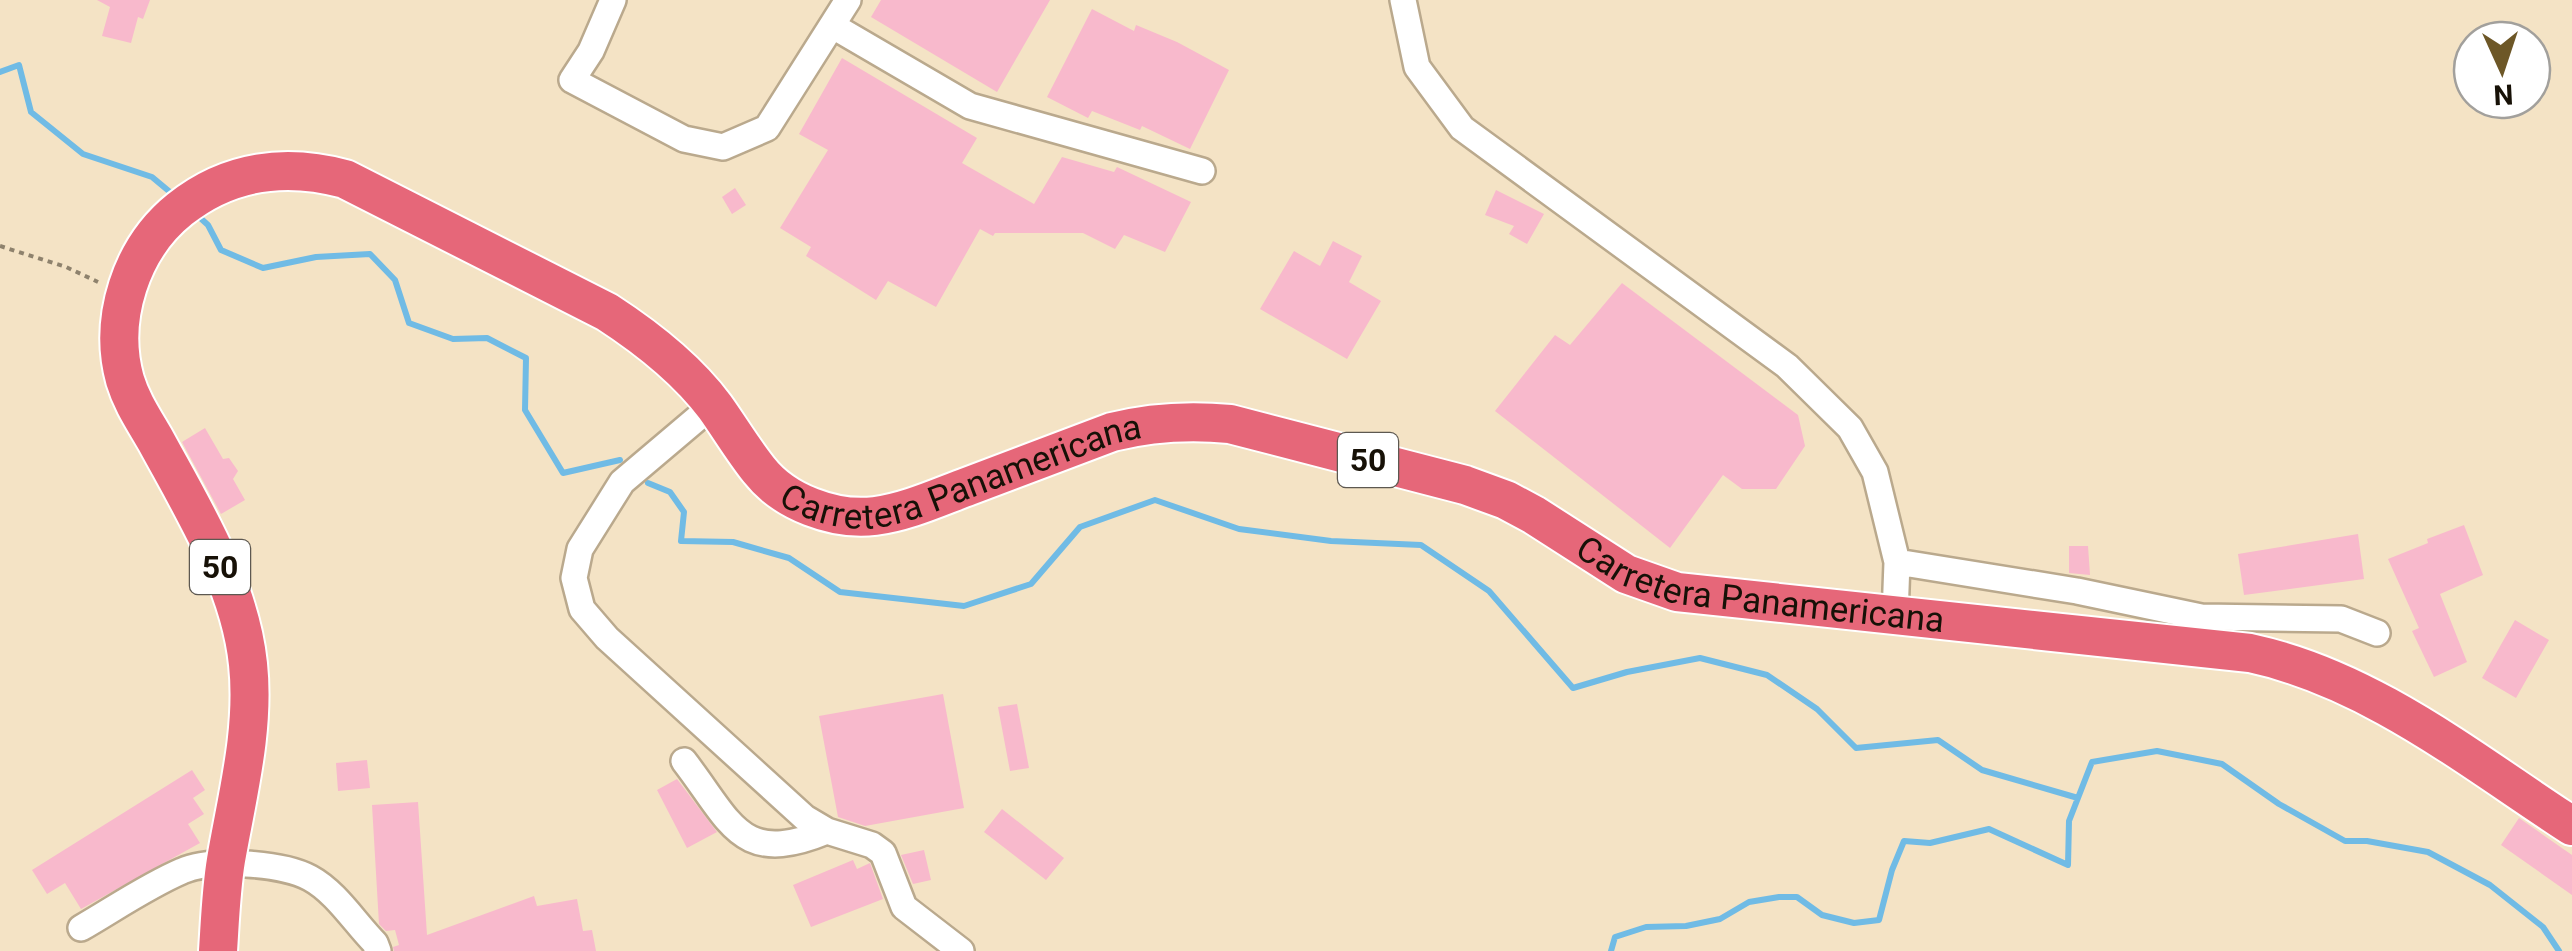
<svg xmlns="http://www.w3.org/2000/svg" width="2572" height="951" font-family="Roboto,sans-serif">
  <style>
    .lines { fill: none; stroke-linecap: round; stroke-linejoin: round }
    .stream { stroke: #70bbe5; stroke-width: 6 }
    .building { fill: #f8b9cc }
    .minor-casing { stroke: #baa98d; stroke-width: 30 }
    .highway-casing { stroke: #fff; stroke-width: 42 }
    .path { stroke: #8e826d; stroke-width: 4; stroke-dasharray: 5 5; stroke-linecap: butt }
    .minor { stroke: #fff; stroke-width: 25 }
    .highway { stroke: #e66779; stroke-width: 38 }
    .labels { text-anchor: middle; stroke-width: 10; stroke-linejoin: round; paint-order: stroke }
    .shield { fill: #fff; stroke: #5d5851; stroke-width: 2.5 }
    .shield-label { font-size: 32px; font-weight: bold; fill: #171107 }
    .street-label { font-size: 35px; fill: #171107; stroke: #fff }
  </style>
  <rect width="100%" height="100%" fill="#f4e3c5"/>
  <g class="lines">
    <path class="stream" d="M0,72L19,65L31,112L83,154L152,177L176,197
      M197,215L208,225L221,250L263,268L316,257L370,254L395,280L409,323L453,339L487,338L526,358L525,410L563,473L620,460
      M648,483L670,492L684,512L681,541L733,542L789,558L840,592L964,606L1031,584L1080,527L1155,500L1239,529L1331,541L1421,545L1489,591L1573,688L1627,672L1700,658L1767,675L1817,709L1856,748L1938,740L1982,770L2078,798
      M1611,951L1615,937L1646,927L1686,926L1720,919L1749,902L1779,897H1797L1822,915L1854,923L1879,920L1892,870L1904,841L1930,843L1989,829L2068,865L2069,821L2092,762L2157,751L2222,764L2279,804L2345,841H2367L2428,852L2490,885L2543,927L2559,951"/>
  </g>
  <path class="building" d="M97,0H150L143,19L138,17L131,43L102,36L110,7Z
    M881,0H1050L997,92L871,17Z
    M1092,9L1134,31L1136,25L1177,42L1229,70L1190,149L1142,126L1140,130L1092,111L1088,118L1047,97Z
    M842,58L977,138L962,163L1034,204L1062,157L1114,172L1117,167L1191,202L1165,252L1124,235L1115,249L1083,233H995L993,236L980,229L936,307L888,281L876,300L806,256L811,247L780,228L828,150L799,134Z
    M735,188L746,205L732,214L722,197Z
    M1496,190L1544,214L1527,244L1509,234L1514,226L1485,215Z
    M1333,241L1362,256L1349,282L1381,301L1347,359L1260,309L1294,251L1320,266Z
    M1622,283L1798,415L1805,446L1776,489H1742L1723,475L1670,548L1495,411L1555,335L1570,345Z
    M205,428L223,459L229,458L238,471L233,479L245,500L221,514L182,442Z
    M2464,525L2483,575L2440,594L2467,662L2434,677L2412,631L2419,628L2388,559L2428,543L2427,539Z
    M2358,534L2364,579L2244,595L2238,554Z
    M2069,546H2088L2090,575L2069,573Z
    M2515,620L2549,640L2516,698L2482,678Z
    M943,694L964,808L865,826L838,817L819,716Z
    M1017,704L1029,768L1010,771L998,707Z
    M367,760L370,788L338,791L336,763Z
    M192,770L205,790L193,798L204,814L188,824L200,843L81,909L65,883L47,894L32,870Z
    M677,779L717,832L687,848L657,790Z
    M418,802L427,935L534,896L537,906L577,899L583,931L592,930L596,951H394L393,947L399,945L395,930L386,931L379,924L372,805Z
    M1002,809L1064,858L1046,880L984,832Z
    M2519,818L2572,855V895L2501,845Z
    M924,850L931,880L913,884L901,855Z
    M853,860L857,869L870,863L883,899L811,927L793,885Z"/>
  <g class="lines">
    <g class="minor-casing">
      <path id="minor" d="M613,0L591,51L572,80L684,139L723,147L767,128L848,0
        M1403,0L1417,67L1462,128L1787,366L1850,428L1875,472L1897,562L1895,616
        M833,26L970,106L1202,171
        M713,405L622,482L580,549L574,578L582,609L607,638L805,818L827,831L872,845L883,853L904,907L961,951
        M1897,562L2077,591L2201,617L2341,619L2377,633
        M684,761C732,823 740,867 827,831
        M81,928C114,909 147,886 182,871C210,858 282,863 310,878C336,892 355,923 375,943L378,951"/>
    </g>
    <g class="highway-casing">
      <g id="highway">
        <path id="s1" d="M218,951C220,921 221,890 226,860C237,796 255,730 248,664C240,585 193,509 156,441C144,420 132,403 125,380C108,319 131,248 180,209C229,170 286,163 345,179L607,312C647,338 686,368 715,407C730,428 743,450 759,470C784,502 834,521 875,516C907,512 939,497 969,486C1017,468 1064,450 1112,432C1152,422 1188,420 1230,424L1465,485L1506,500L1534,515L1626,574L1677,592L2250,653C2371,679 2470,760 2572,826"/>
      </g>
    </g>
    <path class="path" d="M0,246L66,267L98,282"/>
    <use href="#minor" class="minor"/>
    <use href="#highway" class="highway"/>
  </g>
  <g class="labels">
    <g class="shield">
      <rect x="1338" y="433" width="60" height="54" rx="8"/>
      <rect x="190" y="540" width="60" height="54" rx="8"/>
    </g>
    <g class="shield-label">
      <text x="1368" y="471">50</text>
      <text x="220" y="578">50</text>
    </g>
    <g class="street-label">
      <text dy="12" stroke="none"><textPath href="#s1" startOffset="1702">Carretera Panamericana</textPath></text>
      <text dy="12" stroke="none"><textPath href="#s1" startOffset="2542">Carretera Panamericana</textPath></text>
    </g>
  </g>
  <g transform="translate(2502 70) rotate(177)"><circle r="48" fill="#ffffff" stroke="#a2a09c" stroke-width="2.5"/>
  <path d="M0-8L18 38L0 25L-18 38Z" fill="#6d5727"/>
  <text y="-15" font-size="28" font-weight="bold" text-anchor="middle" fill="#171107">N</text>
  </g>
</svg>
